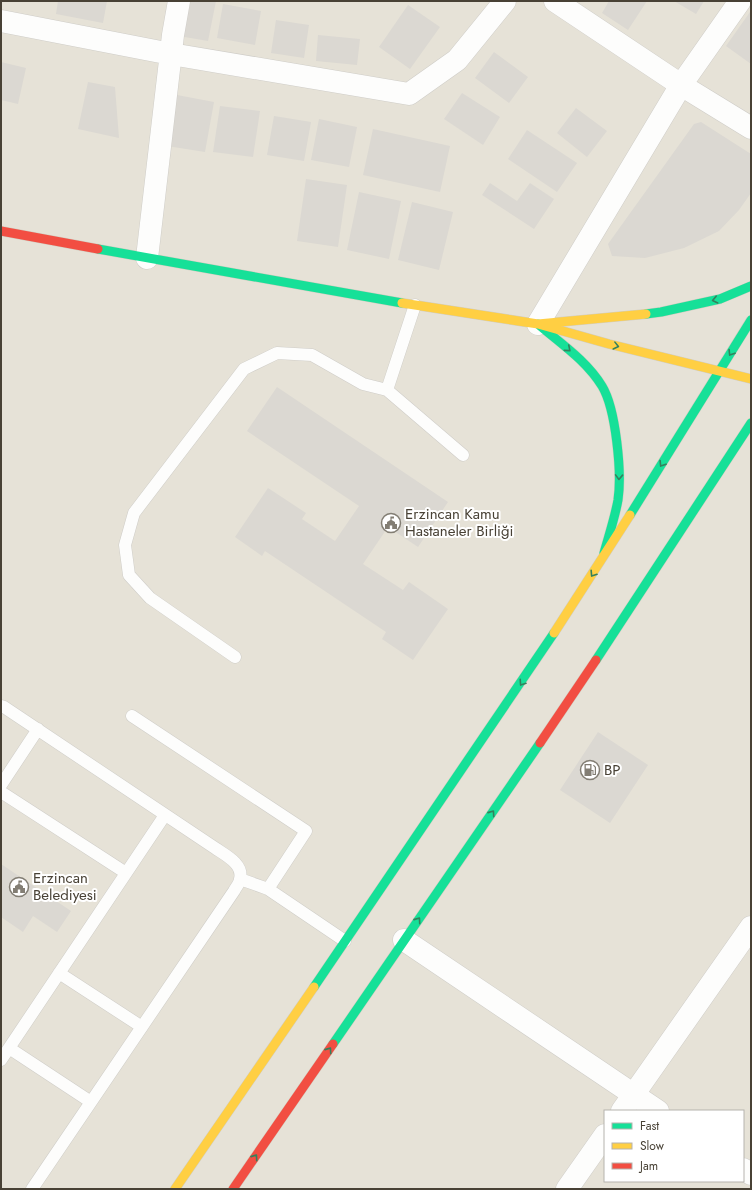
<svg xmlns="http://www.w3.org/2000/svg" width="752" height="1190" font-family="Jost,sans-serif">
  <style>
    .residential { fill: #e6e2d7; fill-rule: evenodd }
    .building { fill: #dbd8d2 }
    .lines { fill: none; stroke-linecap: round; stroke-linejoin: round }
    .lane-casing { stroke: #cfcdc8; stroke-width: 13 }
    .street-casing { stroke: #cfcdc8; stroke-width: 23 }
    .fast-casing { stroke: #d1cdc0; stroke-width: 10 }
    .slow-casing { stroke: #d1cdc0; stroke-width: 10 }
    .jam-casing { stroke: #d1cdc0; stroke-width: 10 }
    .lane { stroke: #fdfdfc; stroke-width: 12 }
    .street { stroke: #fdfdfc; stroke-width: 22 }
    .fast { stroke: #16e098; stroke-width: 9 }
    .slow { stroke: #ffcf43; stroke-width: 9 }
    .jam { stroke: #f24e42; stroke-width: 9 }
    .oneway { stroke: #34815d }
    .labels { text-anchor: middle; stroke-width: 4; stroke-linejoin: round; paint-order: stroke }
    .poi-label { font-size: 15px; fill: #484135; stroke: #fff; text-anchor: start }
  </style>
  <rect width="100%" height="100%" fill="#f1f0ea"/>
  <path class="residential" d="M1,1H751V1189H1ZM605,1111H743V1181H605Z"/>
  <path class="building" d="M58,1H107L103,23L56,14Z
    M179,1H216L208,41L173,35Z
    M609,1H647L628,30L602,13Z
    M674,1H704L696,14Z
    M223,4L261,11L255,45L217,38Z
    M408,5L440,27L410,69L379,47Z
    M750,12L751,13V64L726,46Z
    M276,20L309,25L304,58L271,53Z
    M318,35L360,39L357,65L316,61Z
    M494,52L528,77L509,103L475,78Z
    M1,62L26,68L18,104L1,100Z
    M88,82L115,87L119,138L78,129Z
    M462,93L500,117L483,145L444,119Z
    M177,95L214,102L205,152L167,146Z
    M220,106L260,111L253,157L213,152Z
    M576,108L607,131L587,157L557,133Z
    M274,116L311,122L304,161L267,155Z
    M319,119L357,127L349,167L311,160Z
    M701,122L751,154V193L739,210L719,231L684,248L645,258L612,256L608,244L694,124Z
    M373,129L450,146L440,192L363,175Z
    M527,130L577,163L557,192L508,159Z
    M306,179L347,185L338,247L297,241Z
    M490,183L517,201L530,183L554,199L534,229L482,195Z
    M359,192L401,201L389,259L347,250Z
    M412,202L453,212L439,270L398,260Z
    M277,387L448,502L418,547L388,527L363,564L403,590L409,582L448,609L413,660L382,639L386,632L265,551L262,556L235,537L268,488L306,513L302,519L335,541L359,506L247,431Z
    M598,732L648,765L610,823L560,790Z
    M1,864L71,911L57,932L33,916L23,932L1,917Z"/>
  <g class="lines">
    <g class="lane-casing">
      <path id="lane" d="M387,390L463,455
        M235,657L150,598L129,575L125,545L134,513L244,369L277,353L312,355L363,384L387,390L415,305
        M1,706L4,707L215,848C225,855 244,864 240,879C240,883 236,887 234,891L32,1189
        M132,716L306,831L268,889
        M1,785L38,729
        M1,792L126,873
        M240,879L268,889L345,941
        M59,973L142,1027
        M9,1048L91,1102
        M1,1060L165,815"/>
    </g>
    <g class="street-casing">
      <path id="street" d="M555,1L681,85L751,128
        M1,21L171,54L409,94L457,60L505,1
        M147,258L173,35L179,1
        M538,324L681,85L740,1
        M404,940L658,1111
        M622,1111L751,927
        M743,1169L751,1174
        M567,1189L605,1135"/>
    </g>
    <g class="fast-casing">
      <path id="fast" d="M98,249L402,303
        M646,314L661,312L720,299L751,286
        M538,324C560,343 586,360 602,386C616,409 622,473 618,500C615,517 609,535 604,553
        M630,515L751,320
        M596,660L751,423
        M314,987L554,633
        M333,1044L540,743"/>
    </g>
    <g class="slow-casing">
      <path id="slow" d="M402,303L538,324L646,314
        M538,324L609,344L751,379
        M554,633L630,515
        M175,1189L314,987"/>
    </g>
    <g class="jam-casing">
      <path id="jam" d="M1,231L98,249
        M540,743L596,660
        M233,1189L333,1044"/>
    </g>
    <use href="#lane" class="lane"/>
    <use href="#street" class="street"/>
    <use href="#fast" class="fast"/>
    <use href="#slow" class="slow"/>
    <use href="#jam" class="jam"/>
  </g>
  <defs><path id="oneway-chevron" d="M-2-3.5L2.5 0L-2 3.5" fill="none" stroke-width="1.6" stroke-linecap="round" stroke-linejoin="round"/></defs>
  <g class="oneway">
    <use href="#oneway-chevron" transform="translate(715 300) rotate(167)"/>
    <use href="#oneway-chevron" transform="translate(616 346) rotate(14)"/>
    <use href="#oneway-chevron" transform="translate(568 349) rotate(40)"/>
    <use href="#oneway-chevron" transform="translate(731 353) rotate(122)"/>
    <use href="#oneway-chevron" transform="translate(662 464) rotate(122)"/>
    <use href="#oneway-chevron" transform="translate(619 477) rotate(92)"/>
    <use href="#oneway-chevron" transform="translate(593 574) rotate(123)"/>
    <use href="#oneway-chevron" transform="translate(522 683) rotate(124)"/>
    <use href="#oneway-chevron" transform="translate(492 813) rotate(-55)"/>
    <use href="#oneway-chevron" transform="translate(418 920) rotate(-55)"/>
    <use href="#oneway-chevron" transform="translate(329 1050) rotate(-55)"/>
    <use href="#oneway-chevron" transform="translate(255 1157) rotate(-55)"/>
  </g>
  <defs>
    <g id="civic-ring" transform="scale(1)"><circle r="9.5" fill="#fff" stroke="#837e74" stroke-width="1.5"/><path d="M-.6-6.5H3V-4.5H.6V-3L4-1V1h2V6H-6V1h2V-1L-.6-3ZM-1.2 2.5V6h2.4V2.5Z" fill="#837e74"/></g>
    <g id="fuel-ring" transform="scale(1)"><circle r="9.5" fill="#fff" stroke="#837e74" stroke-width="1.5"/><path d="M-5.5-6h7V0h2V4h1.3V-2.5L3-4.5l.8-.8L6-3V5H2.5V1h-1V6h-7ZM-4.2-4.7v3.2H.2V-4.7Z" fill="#837e74"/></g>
  </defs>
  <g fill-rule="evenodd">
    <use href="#civic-ring" x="391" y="523"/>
    <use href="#fuel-ring" x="590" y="770"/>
    <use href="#civic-ring" x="19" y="887"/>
  </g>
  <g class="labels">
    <g class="poi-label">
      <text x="405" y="519">Erzincan Kamu<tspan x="405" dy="17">Hastaneler Birliği</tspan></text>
      <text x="604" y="775">BP</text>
      <text x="33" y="883">Erzincan<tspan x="33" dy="17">Belediyesi</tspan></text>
    </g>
  </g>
  <rect width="752" height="1190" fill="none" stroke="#484135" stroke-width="4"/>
  <rect x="604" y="1110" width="140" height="72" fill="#ffffff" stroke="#b6b3ae"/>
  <rect x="612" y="1123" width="20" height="6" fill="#16e098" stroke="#b6b3ae"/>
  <text x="640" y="1130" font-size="12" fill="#484135">Fast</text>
  <rect x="612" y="1143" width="20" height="6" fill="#ffcf43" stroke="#b6b3ae"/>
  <text x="640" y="1150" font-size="12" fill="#484135">Slow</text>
  <rect x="612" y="1163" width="20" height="6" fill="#f24e42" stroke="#b6b3ae"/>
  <text x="640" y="1170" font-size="12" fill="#484135">Jam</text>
</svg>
